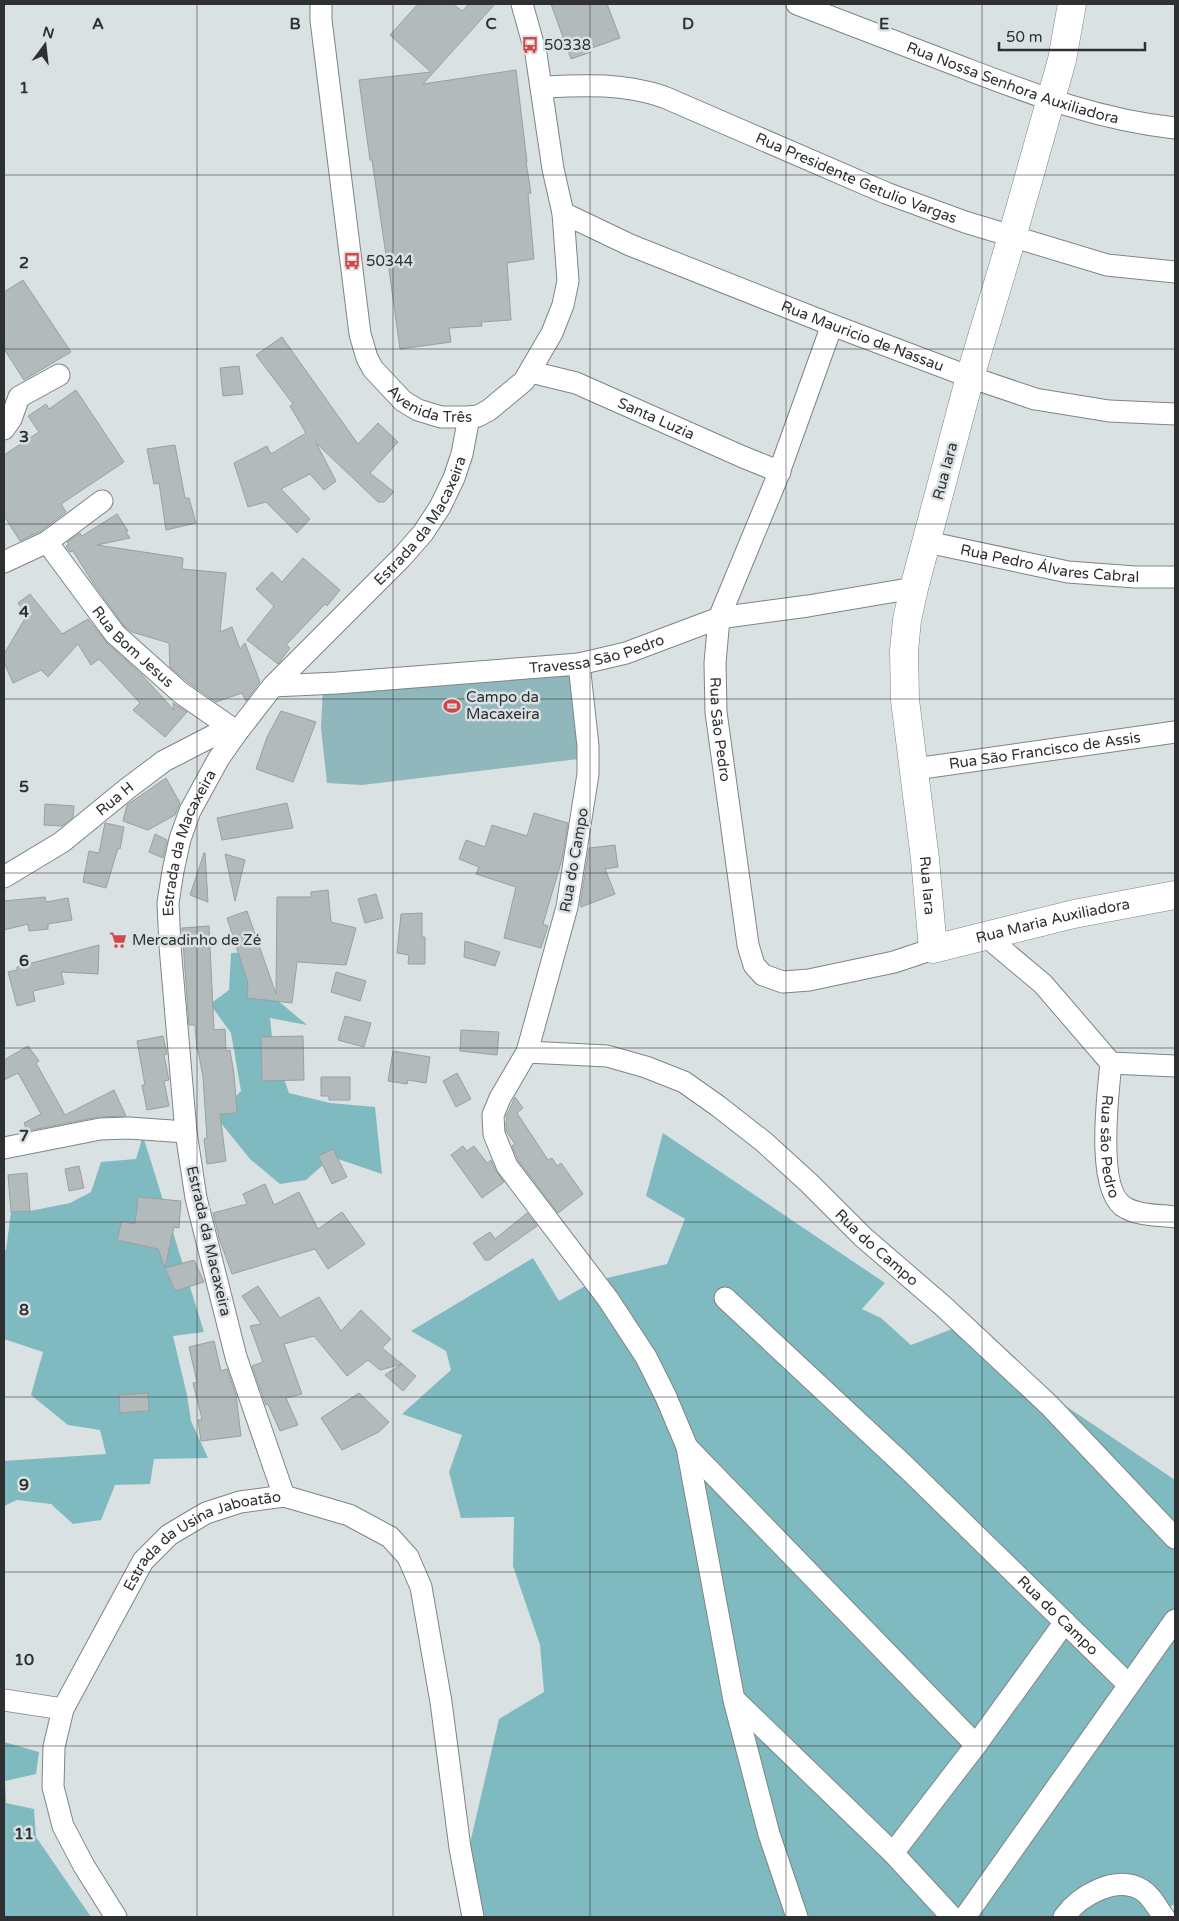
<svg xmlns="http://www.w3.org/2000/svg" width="1179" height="1921" font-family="'Varela Round',sans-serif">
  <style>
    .green { fill: #90b7bb }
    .forest { fill: #7fbac0 }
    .building { fill: #b3babb; stroke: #99a0a0 }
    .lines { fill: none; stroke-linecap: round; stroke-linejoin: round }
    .street-casing { stroke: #7e8586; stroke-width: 23 }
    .secondary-casing { stroke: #7e8586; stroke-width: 29 }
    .street { stroke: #fff; stroke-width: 21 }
    .secondary { stroke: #fff; stroke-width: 28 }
    .grid { fill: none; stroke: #2e3031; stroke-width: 1; stroke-opacity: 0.55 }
    .labels { text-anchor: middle; stroke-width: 5; stroke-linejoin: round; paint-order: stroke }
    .poi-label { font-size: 15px; fill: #2e3031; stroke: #dae1e2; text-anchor: start }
    .street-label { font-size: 15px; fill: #2e3031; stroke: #dae1e2 }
    .grid-label { font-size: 16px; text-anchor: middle; font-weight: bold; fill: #2e3031; stroke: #dae1e2; stroke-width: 5; stroke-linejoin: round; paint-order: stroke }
  </style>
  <rect width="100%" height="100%" fill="#dae1e2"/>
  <path class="green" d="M577,666L587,758L362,785L327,783L321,728L323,685Z"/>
  <path class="forest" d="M253,952L276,999L307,1025L270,1018L273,1047L289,1093L330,1103L375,1107L382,1174L332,1157L306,1180L280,1184L250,1159L216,1117L241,1091L231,1033L210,1004L229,990L231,953Z
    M663,1133L885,1283L862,1309L881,1318L911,1345L952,1329L1175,1480V1905H1173L1148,1917H478L464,1869L499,1719L544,1692L540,1645L513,1566L514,1517L461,1518L449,1472L462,1435L402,1414L451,1370L446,1351L411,1331L533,1258L559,1301L594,1281L667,1264L685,1219L646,1196Z
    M143,1136L204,1332L173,1336L187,1395L191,1421L208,1458L154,1459L150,1484L115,1485L101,1520L73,1524L51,1504L17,1500L4,1506V1461L106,1454L100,1430L68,1425L31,1395L43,1352L4,1339V1250H6L11,1212L30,1211L70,1203L91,1192L101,1162L136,1159Z
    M4,1742L39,1752L36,1774L5,1781L6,1803L34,1809L36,1837L91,1917H4Z"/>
  <path class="building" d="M418,4H453L462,11L469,4H495L423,84L516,70L527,162H526L531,193L528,194L534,259L507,263L511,320L481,322L482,326L449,328L451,342L400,349L387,255H386L372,160H370L359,80L431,72L390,35Z
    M551,4H607L620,38L589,49L591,52L571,59Z
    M23,280L71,352L24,380L4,349V292Z
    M282,337L358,444L378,423L398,442L370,473L394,492L384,502H378L316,443L336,481L324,490L310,474L281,489L310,519L297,533L266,502L248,507L234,463L267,446L271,454L306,433L290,406L293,404L256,355Z
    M239,366L243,394L223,396L220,368Z
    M76,390L124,462L61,504L66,512L41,531L20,541L4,516V455L39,432L28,416L46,404L49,409Z
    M175,445L185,498H189L196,523L166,530L159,483L154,484L147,449Z
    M117,514L128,531L126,532L130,538L97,545L183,558L182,569L226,573L220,632L232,627L240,649L245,643L260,682L246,701L242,693L216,702L189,683L170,667L169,643L132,632L124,626L93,583L73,551L70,552L66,546L69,544L67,542L80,533L82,536Z
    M303,558L340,590L327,606L325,604L286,645L290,648L278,664L247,640L274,606L256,589L272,572L282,582Z
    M30,594L62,634L88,619L107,643L141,674L174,710L173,703L187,712L165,737L133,710L140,703L99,659L91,665L78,644L48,677L41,670L13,683L4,662V654L27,615L18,603Z
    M281,711L316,722L293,782L256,769L267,737Z
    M166,778L180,803L175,815L148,830L123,821L127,805Z
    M287,803L293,828L222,840L217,818Z
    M45,804L74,806L73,817L62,826L44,825Z
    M534,813L568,823L562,859L543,924L548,926L541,948L504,938L516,887L476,874L479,867L459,859L466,840L485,847L492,825L527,836Z
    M105,823L124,827L120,849L118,848L106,888L83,882L89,851L99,853Z
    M155,834L167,840L163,858L149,852Z
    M615,845L618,867L605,869L615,894L581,907L580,905L589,848Z
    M204,853H205L208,902L190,895Z
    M225,854L245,860L235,901Z
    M328,890L331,922L356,928L346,965L297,962L292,1003L247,998L248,983L227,918L247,911L276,994L277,897H311V892Z
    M376,894L383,918L365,923L358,899Z
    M45,897L46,902L68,898L72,920L48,924V929L29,931L28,924L4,930V901Z
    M422,913V937H425V964H408L409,955L397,953L401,914Z
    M209,926L214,1030L225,1029L226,1051L230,1050L234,1074L237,1113L220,1114L226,1161L207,1164L204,1139L207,1138L203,1077L198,1050H197L195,1025H189L182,928Z
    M465,941L500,952L495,966L464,957Z
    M99,945L98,974L61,972L64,984L33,991L35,1001L17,1006L8,972L17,970V967Z
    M336,972L366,981L360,1001L331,992Z
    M345,1016L371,1023L364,1047L338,1040Z
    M461,1030L499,1032L497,1055L460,1051Z
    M163,1036L167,1054L164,1055L169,1080L164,1081L169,1106L147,1110L142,1085H145L137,1041Z
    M303,1036L304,1080L262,1081L261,1037Z
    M28,1046L39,1061L36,1063L65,1115L114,1090L126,1116L98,1117L27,1131L24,1123L41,1114L18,1073L4,1080V1060Z
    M393,1051L430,1057L426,1083L408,1080L407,1084L388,1081Z
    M457,1073L471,1099L456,1107L443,1081Z
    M321,1077H350V1100H329V1096H321Z
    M515,1097L523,1108L517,1113L548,1160L552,1158L557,1166L561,1163L583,1194L558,1213L518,1160L512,1146L515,1144L506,1131V1121L507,1120L506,1117Z
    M463,1146L467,1151L474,1146L487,1163L491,1160L496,1171L504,1182L482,1198L451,1155Z
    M333,1149L347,1177L332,1184L318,1156Z
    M79,1166L84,1188L69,1191L65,1169Z
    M27,1173L30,1211L11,1212L8,1175Z
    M265,1184L274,1205L299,1192L318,1229L342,1212L365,1244L328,1269L315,1249L232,1274L219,1238L213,1213L247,1204L243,1194Z
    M138,1197L181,1201L179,1228L174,1227L165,1268L158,1249L117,1240L122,1221L135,1224Z
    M527,1213L537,1226L489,1260H485L473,1243L490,1232L495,1239Z
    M194,1260L204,1282L175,1291L165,1268Z
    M258,1286L280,1318L319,1297L341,1331L361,1310L391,1339L382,1348L402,1364L380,1370L368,1360L347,1376L314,1336L284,1344L302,1394L286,1398L298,1425L280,1431L268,1404L266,1405L252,1366L263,1362L250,1326L261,1324L242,1296Z
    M214,1341L221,1371L227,1369L236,1395L241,1436L201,1441L198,1420L202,1419L193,1383L197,1382L189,1347Z
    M402,1364L416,1376L403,1391L385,1375Z
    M148,1393L149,1411L120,1413L119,1395Z
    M359,1393L389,1422L379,1432L342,1450L321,1418Z"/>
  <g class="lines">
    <g class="street-casing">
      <g id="street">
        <path id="s1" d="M321,4V20L360,334L367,358L373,369L403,401L418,410L441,417H469L478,416L489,410L524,381L552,333L563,305L568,281L563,213L553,169L536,54L522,4"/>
        <path id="s2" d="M797,4C853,25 908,47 964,68C1035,95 1099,120 1175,128"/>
        <path id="s3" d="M542,87C585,85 623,83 664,97L886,193L965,222L1107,265L1175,272"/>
        <path id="s4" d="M563,213L630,245L832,325L970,377L1035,399L1109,411L1175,414"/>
        <path id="s5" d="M832,325L777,478L719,618L715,663L716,712L748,945L754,965L763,975L783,982L809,980L894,962L933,949"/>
        <path id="s6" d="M531,372L576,383L743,457L780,472"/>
        <path d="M4,429L11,419L19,397L59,375"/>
        <path id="s7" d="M47,542L115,634L181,693L230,727L238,731"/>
        <path id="s8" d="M927,542L1068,572L1135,577H1175"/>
        <path d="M4,562L47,542L102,501"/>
        <path d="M579,664L588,746V774L567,907L527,1052L500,1098L493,1115L494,1134L507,1166L608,1299L646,1357L666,1397L687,1447L734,1700L769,1834L797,1917"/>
        <path id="s9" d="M273,686L337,683L579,664L626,653L719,618L808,606L914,588"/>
        <path id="s10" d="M915,769L1175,732"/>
        <path id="s11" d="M4,877L62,842L128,788L164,761L230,727"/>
        <path d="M987,937L1043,984L1111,1063L1175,1066"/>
        <path id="s12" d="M527,1052L607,1056L646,1067L684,1082L718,1106L764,1142L809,1183L863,1237L943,1306L1049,1405L1175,1538"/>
        <path id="s13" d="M1111,1063C1108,1093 1095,1193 1126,1208C1140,1216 1160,1215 1175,1217"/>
        <path d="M4,1148L100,1129L129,1128L186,1132"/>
        <path id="s14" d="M725,1298L906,1467L1129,1685"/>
        <path d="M687,1447L976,1745"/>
        <path id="s15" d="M284,1496L236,1357L196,1198L186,1132L170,946L168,903L173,871L180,839L190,811L219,758L238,731L273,686L402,557L423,533L440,507L454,478L462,454L469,417"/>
        <path d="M4,1700L63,1709"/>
        <path d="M735,1700L893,1853L952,1917"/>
        <path d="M893,1853L976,1745L1065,1622"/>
        <path id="s16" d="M116,1917L84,1866L63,1826L53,1787L54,1747L63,1709L143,1561L169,1535L206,1513L240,1502L284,1496L349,1515L390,1537L408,1557L421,1587L441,1702L460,1848L473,1917"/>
        <path d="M965,1917L1175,1620"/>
        <path d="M1064,1917C1079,1896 1116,1874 1142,1890C1152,1896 1157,1908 1164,1917"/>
      </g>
    </g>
    <g class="secondary-casing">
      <g id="secondary">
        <path id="s17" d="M1072,4L1062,60L1012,237L970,377L914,588L907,620L904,651L905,700L925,859L933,949L1074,914L1175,895"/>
      </g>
    </g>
    <use href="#street" class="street"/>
    <use href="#secondary" class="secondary"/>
  </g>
  <path class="grid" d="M197,4V1917M393,4V1917M590,4V1917M786,4V1917M982,4V1917M4,175H1175M4,349H1175M4,524H1175M4,699H1175M4,873H1175M4,1048H1175M4,1222H1175M4,1397H1175M4,1572H1175M4,1746H1175"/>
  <defs>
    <g id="bus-bare" transform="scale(1.35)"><path d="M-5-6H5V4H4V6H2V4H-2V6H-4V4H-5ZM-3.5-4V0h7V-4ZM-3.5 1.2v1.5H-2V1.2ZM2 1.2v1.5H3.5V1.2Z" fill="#d54649" stroke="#dae1e2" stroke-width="2.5" paint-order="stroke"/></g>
    <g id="stadium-bare" transform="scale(1.35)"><path d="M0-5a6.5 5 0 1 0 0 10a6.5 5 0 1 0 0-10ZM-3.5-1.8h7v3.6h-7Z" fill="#d54649" stroke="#dae1e2" stroke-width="2.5" paint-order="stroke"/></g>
    <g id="supermarket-bare" transform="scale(1.35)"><path d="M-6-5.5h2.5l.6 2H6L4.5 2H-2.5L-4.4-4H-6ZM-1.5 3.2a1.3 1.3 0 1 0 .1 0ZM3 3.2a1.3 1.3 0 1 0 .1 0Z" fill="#d54649" stroke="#dae1e2" stroke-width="2.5" paint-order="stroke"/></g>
  </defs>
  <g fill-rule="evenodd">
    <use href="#bus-bare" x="530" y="45"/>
    <use href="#bus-bare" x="352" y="261"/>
    <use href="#stadium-bare" x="452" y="706"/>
    <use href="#supermarket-bare" x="118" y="940"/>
  </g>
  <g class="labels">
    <g class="poi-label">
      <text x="544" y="50">50338</text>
      <text x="366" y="266">50344</text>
      <text x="466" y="702">Campo da<tspan x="466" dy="17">Macaxeira</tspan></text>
      <text x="132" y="945">Mercadinho de Zé</text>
    </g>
    <g class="street-label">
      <text dy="5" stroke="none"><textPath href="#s2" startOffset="230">Rua Nossa Senhora Auxiliadora</textPath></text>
      <text dy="5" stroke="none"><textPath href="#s3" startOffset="332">Rua Presidente Getulio Vargas</textPath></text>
      <text dy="5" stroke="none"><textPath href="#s4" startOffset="324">Rua Mauricio de Nassau</textPath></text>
      <text dy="5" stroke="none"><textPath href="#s1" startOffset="441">Avenida Três</textPath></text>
      <text dy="5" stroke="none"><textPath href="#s6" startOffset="134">Santa Luzia</textPath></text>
      <text transform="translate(945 471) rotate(-75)" y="5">Rua Iara</text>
      <text dy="5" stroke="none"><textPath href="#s15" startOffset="1076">Estrada da Macaxeira</textPath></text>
      <text dy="5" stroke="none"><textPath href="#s8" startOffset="125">Rua Pedro Álvares Cabral</textPath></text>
      <text dy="5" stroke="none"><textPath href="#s7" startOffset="136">Rua Bom Jesus</textPath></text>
      <text dy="5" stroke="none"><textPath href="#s9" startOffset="326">Travessa São Pedro</textPath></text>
      <text dy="5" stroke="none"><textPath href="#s5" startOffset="426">Rua São Pedro</textPath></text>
      <text dy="5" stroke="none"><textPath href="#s10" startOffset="131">Rua São Francisco de Assis</textPath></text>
      <text dy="5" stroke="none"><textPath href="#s11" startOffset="136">Rua H</textPath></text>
      <text dy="5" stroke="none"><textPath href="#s15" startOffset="671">Estrada da Macaxeira</textPath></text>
      <text transform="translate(574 860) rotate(-80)" y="5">Rua do Campo</text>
      <text dy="5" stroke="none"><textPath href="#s17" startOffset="905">Rua Iara</textPath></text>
      <text dy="5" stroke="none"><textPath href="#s17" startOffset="1092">Rua Maria Auxiliadora</textPath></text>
      <text dy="5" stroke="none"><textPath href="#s13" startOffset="84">Rua são Pedro</textPath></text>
      <text transform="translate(209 1241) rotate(77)" y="5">Estrada da Macaxeira</text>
      <text dy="5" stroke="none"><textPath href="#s12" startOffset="416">Rua do Campo</textPath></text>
      <text dy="5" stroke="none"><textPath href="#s16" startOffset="455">Estrada da Usina Jaboatão</textPath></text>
      <text dy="5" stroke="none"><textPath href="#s14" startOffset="460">Rua do Campo</textPath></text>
    </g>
  </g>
  <g class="grid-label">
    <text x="98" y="29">A</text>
    <text x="295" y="29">B</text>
    <text x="491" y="29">C</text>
    <text x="688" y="29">D</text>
    <text x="884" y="29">E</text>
    <text x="24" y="93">1</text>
    <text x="24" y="268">2</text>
    <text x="24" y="442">3</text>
    <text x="24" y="617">4</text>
    <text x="24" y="792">5</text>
    <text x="24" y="966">6</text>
    <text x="24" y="1141">7</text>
    <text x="24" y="1315">8</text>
    <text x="24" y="1490">9</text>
    <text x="24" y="1665">10</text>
    <text x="24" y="1839">11</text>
  </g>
  <rect width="1179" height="1921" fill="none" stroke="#2e3031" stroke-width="10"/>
  <g transform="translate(45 45) rotate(15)" stroke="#dae1e2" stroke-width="4" paint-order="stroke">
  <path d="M0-4L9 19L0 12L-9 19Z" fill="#2e3031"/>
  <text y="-8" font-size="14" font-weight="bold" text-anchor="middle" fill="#2e3031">N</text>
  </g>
  <path d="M999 42v8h146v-8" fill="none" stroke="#2e3031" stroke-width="2.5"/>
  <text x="1006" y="42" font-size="15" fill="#2e3031" stroke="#dae1e2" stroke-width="4" paint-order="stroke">50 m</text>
</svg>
